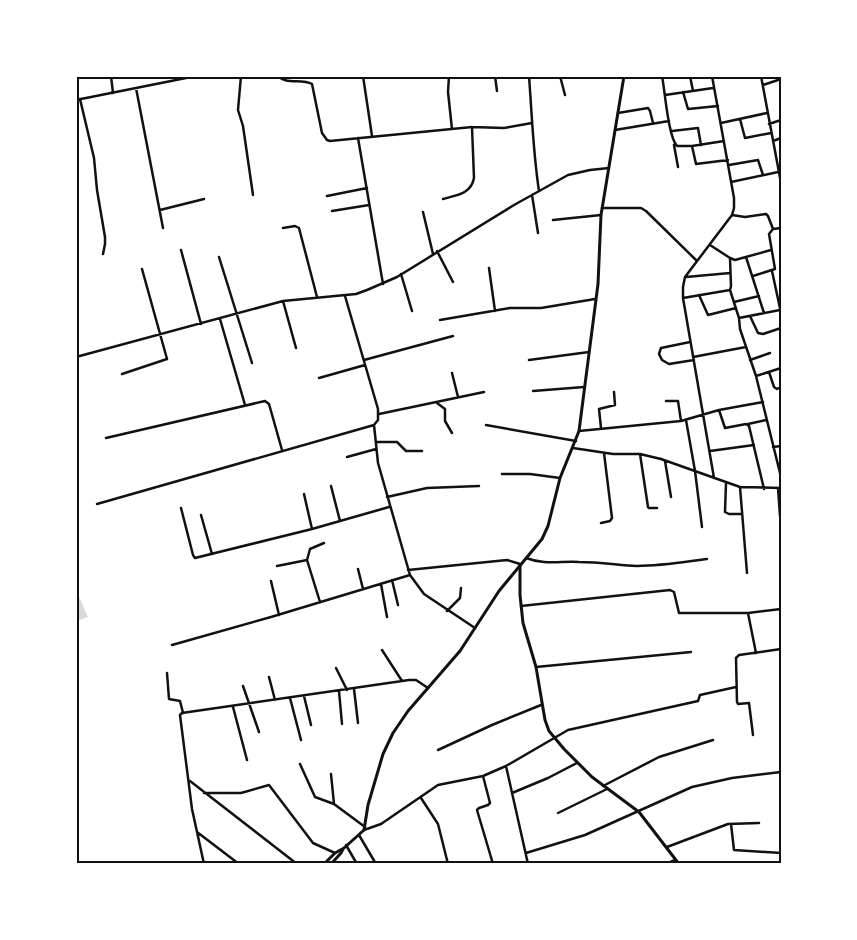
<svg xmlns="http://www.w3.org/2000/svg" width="857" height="940" font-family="Roboto,sans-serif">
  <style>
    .water { fill: #d9d9d9 }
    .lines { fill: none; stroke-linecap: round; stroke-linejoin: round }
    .minor { stroke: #111; stroke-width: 2.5 }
    .tertiary { stroke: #111; stroke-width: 3 }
    .secondary { stroke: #111; stroke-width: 3 }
    .neatline { fill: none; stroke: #111; stroke-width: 2 }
  </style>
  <rect width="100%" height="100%" fill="#fff"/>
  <path class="water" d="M76,590L88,617L76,621Z"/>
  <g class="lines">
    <path class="minor" d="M111,76L113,93
      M241,76L238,110L243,126L253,195
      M278,76C286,85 302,78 312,84L322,133L327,140L330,141L472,127L504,128L532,123
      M363,76L372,136
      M449,76L448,92L452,129
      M495,76L497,91
      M529,76C532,115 533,152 539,191
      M560,76L565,95
      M662,76C665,91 668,136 677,146H692L724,141
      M690,76L693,91
      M712,76L734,198V208L732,215L685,277L683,287V298L714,478
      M761,76L781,183
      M763,85L781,79
      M136,88L163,228
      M683,92L688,109L718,106
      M665,95L713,88
      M80,99L94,158L97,190L105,237V244L103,254
      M76,100L196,76
      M618,113L648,108L650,111L653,123
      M740,119L745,138L771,133
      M721,123L767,113
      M769,124L781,120
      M615,130L669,121
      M672,131L698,128L701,145
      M358,138L383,284
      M773,141L781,138
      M674,145L678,167
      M692,146L696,164L728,160
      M729,165L758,160L763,175
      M731,182L778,172
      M532,195L538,233
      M327,196L367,188
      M443,199C457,195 471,194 474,178L472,127
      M602,208H641L646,211L697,261
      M160,210L204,199
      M332,211L369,205
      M423,212L433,254
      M732,215L745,217L766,214L768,216L773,229
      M553,220L601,215
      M283,228L295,226L299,228L317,297
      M710,245L730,258L735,260L771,250
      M181,250L201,324
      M437,251L453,282
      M219,257L252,363
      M746,257L764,313
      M489,268L495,311
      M772,271L781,313
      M401,274L412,311
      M753,276L775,269L769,234L773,229L781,228
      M686,277L730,273
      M730,290L739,318L740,329L756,376L781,477
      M699,295L708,315L736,308
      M683,298L730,290L731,286L730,258
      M283,301L296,348
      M734,302L759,296
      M750,316L758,333L763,334L781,328
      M739,318L780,310
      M220,319L245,405
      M440,320L510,308H541L595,299
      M690,342L661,348L659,354L662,360L669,364L694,360
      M76,357L283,301L356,294L367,290L397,277L514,205L568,175L590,170L609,168
      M693,357L746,347
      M364,360L453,336
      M529,360L589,352
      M750,360L770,353
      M769,372L774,387L777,389L781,387
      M452,373L458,397
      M122,374L167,359L142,269
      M756,376L781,368
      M319,378L365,365
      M533,391L584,387
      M666,401H678L681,421
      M437,403L445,409V421L452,433
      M719,410L725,428L746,424L749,426L764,489
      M379,414L484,392
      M686,420L695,471L702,527
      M748,424L766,420
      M374,425L378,463L410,575L424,594L475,628
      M486,425L576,441
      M601,428L599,409L615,405L614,392
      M579,431L681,421L719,410L763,402
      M106,438L265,401L269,404L282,450
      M376,442H397L406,451H422
      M773,447L781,446
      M573,448L613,454H640L661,459L740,487L781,488
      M710,451L754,445
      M640,454L648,507L649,508H657
      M347,457L376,449
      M665,461L671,497
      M502,474H530L560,478
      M726,483L725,512L729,514H742
      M331,486L340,521
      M740,487L747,573
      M778,488L780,516
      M304,494L312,529
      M387,497L427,488L479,486
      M97,504L374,425L378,420V409L345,296
      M181,508L193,555L195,558L312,529L389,507
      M201,515L212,554
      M601,523L610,521L612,518L604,453
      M526,558C544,565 560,561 579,562C599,562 618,565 637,566C661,566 684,562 707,559
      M307,560L310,549L324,543
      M277,566L307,560L320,602
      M358,569L363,589
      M408,570L507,560L520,564
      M392,580L398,605
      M271,581L279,615
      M381,584L387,617
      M521,606L670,590L674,592L679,613H748L781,609
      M447,611L460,598L461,588
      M748,613L756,653
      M172,645L271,617L410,575
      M382,650L402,681
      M536,667L691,652
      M336,668L347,690
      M167,673L169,699L180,701L183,713
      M269,677L275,700
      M243,686L259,732
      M354,689L358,723
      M339,691L342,724
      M304,696L311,725
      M290,698L301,740
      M233,707L247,760
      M753,735L749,703L738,704L737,702L736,658L739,655L781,649
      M438,750L492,725L541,705
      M300,764L315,797L334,804L365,827
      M506,766L528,864
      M331,774L334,804
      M483,776L490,803L488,805L479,808L477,810L493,864
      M190,781L297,864
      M603,786L659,757L713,740
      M204,793H241L269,785L313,843L335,853
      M512,793L548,778L577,763
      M421,798L438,824L448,864
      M558,813L607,789
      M731,824L734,850L781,853
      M364,830L381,824L438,785L483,776L506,766L568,730L698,701L700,695L736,687
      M197,832L239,864
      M359,835L376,864
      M346,845L357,864
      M667,847L728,824L759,823
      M526,853L585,835L692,787L732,778L781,772
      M204,864L192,809L180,715L182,713L409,680H416L428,688
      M666,864L675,860"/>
    <path class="tertiary" d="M520,565V595L523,623L536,667L545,720L549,731L564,749L592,777L639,812L679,864"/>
    <path class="secondary" d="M324,864L335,853L344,848L364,830L368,805L383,754L393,733L408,711L460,651L499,591L542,539L548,526L560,478L579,431L598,284L601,215L624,76
      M331,864L341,853L343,849"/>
  </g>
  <rect width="857" height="940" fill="none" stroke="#ffffff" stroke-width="155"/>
  <rect x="78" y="78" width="702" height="784" class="neatline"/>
</svg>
